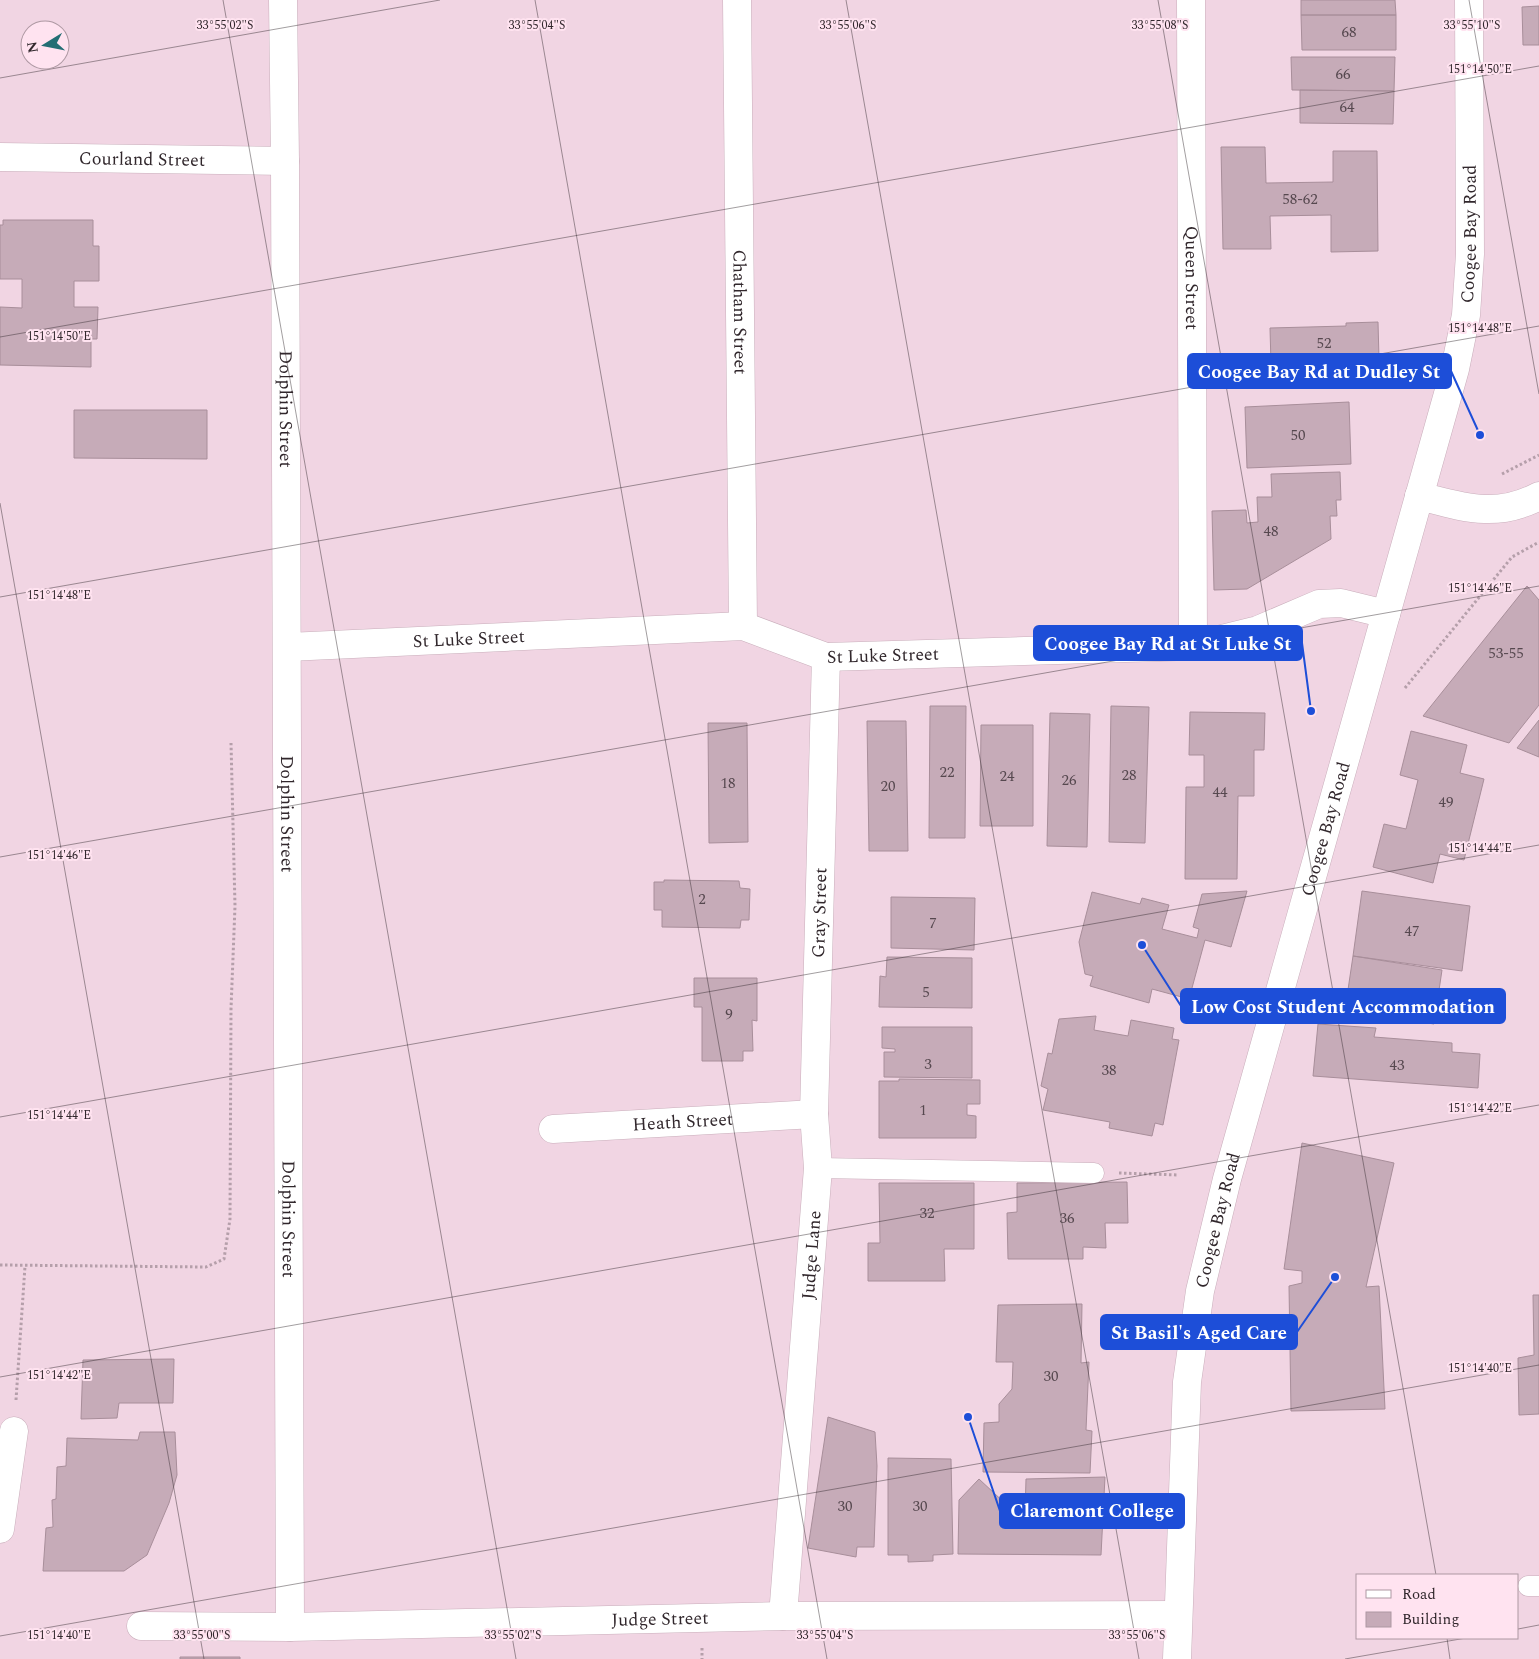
<svg xmlns="http://www.w3.org/2000/svg" width="1539" height="1659" font-family="Spectral,serif">
  <style>
    .building { fill: #c6abb8; stroke: #a88e9a }
    .lines { fill: none; stroke-linecap: round; stroke-linejoin: round }
    .service-casing { stroke: #c9aebb; stroke-width: 21 }
    .minor-casing { stroke: #c9aebb; stroke-width: 29 }
    .secondary-casing { stroke: #c9aebb; stroke-width: 29 }
    .path { stroke: #b59faa; stroke-width: 3; stroke-dasharray: 2.5 2.5; stroke-linecap: butt }
    .service { stroke: #fff; stroke-width: 20 }
    .minor { stroke: #fff; stroke-width: 28 }
    .secondary { stroke: #fff; stroke-width: 28 }
    .ticks { fill: none; stroke: #31272c; stroke-width: 1; stroke-opacity: 0.45 }
    .labels { text-anchor: middle; stroke-width: 4; stroke-linejoin: round; paint-order: stroke }
    .number-label { font-size: 15px; fill: #56484f }
    .street-label { font-size: 18px; fill: #31272c; stroke: #ffe3f0 }
    .ticks-label { font-size: 12px; text-anchor: middle; fill: #31272c; stroke: #ffe3f0; stroke-width: 4; stroke-linejoin: round; paint-order: stroke }
    .leader { fill: none; stroke: #1d4ed8; stroke-width: 2 }
    .callout-dot { fill: #1d4ed8; stroke: #ffe3f0; stroke-width: 2 }
    .callout { fill: #1d4ed8; stroke: #1d4ed8; stroke-width: 2 }
    .callout-label { font-size: 19px; text-anchor: middle; font-weight: bold; fill: #fff }
  </style>
  <rect width="100%" height="100%" fill="#f1d5e3"/>
  <path class="building" d="M1301,0H1395L1396,15H1301Z
    M1539,6V45H1523L1522,7Z
    M1301,15H1396V50H1302Z
    M1291,57H1395L1394,91L1292,90Z
    M1300,90L1394,91L1393,124L1300,123Z
    M1221,147H1265L1266,183L1333,182V151H1377L1378,251L1331,252V215L1270,216L1271,249H1223Z
    M3,220H93V246H99V281H74V307H98L97,339H91V367L0,365V307L22,308V279H0V225H3Z
    M1378,322L1379,359H1361V371L1291,373V368H1279V364H1271L1270,328L1346,326V323Z
    M1349,402L1351,464L1247,468L1245,407Z
    M74,410H207V459L74,458Z
    M1340,472L1341,500H1336L1337,516H1330L1331,539L1247,589L1214,590L1212,511L1246,510L1247,523L1258,522L1257,497H1272L1271,474Z
    M1527,586L1539,600V705L1509,743L1423,716Z
    M930,706H966L965,838H929Z
    M1111,706L1149,707L1145,843L1109,842Z
    M1190,712L1265,713L1264,750H1254V796H1238L1237,879H1185L1186,787H1204V755H1189Z
    M1050,713L1090,714L1087,847L1047,846Z
    M1539,720V757L1517,748Z
    M867,721H906L908,851H869Z
    M708,723H747L748,842L709,843Z
    M981,725H1033V826H980Z
    M1411,731L1467,745L1460,773L1484,779L1464,860L1440,854L1433,883L1373,867L1384,824L1406,829L1418,780L1400,775Z
    M664,880L739,881L740,888L750,889L749,920H741L740,928L662,927V910H654V882H664Z
    M1247,891L1231,947L1205,940L1189,999L1152,989L1149,1003L1090,986L1093,976L1085,974L1079,942L1092,892L1140,904L1142,898L1169,905L1162,929L1197,938L1199,929L1193,927L1202,894Z
    M1362,891L1470,906L1462,971L1353,956Z
    M891,897L975,898L974,950L891,948Z
    M1353,956L1442,970L1434,1024L1345,1010Z
    M887,957L972,958V1008L879,1007L880,976L886,977Z
    M694,978H757V1021L752,1020L753,1051H743V1061H702V1007H694Z
    M1096,1016L1094,1030L1128,1036L1131,1020L1174,1028L1172,1039L1179,1040L1163,1125L1155,1123L1152,1136L1109,1128L1110,1122L1043,1110L1048,1089L1041,1086L1048,1053L1052,1054L1059,1019Z
    M1318,1024L1376,1028L1374,1037L1452,1043V1052L1480,1054L1478,1088L1313,1076Z
    M882,1027H972V1078L884,1077V1052H895V1049L882,1048Z
    M899,1079L980,1080V1104H967V1115L976,1116V1138H879V1081H899Z
    M1302,1143L1394,1163L1366,1287L1379,1286L1385,1409L1291,1411L1289,1286L1302,1283V1271L1284,1269Z
    M1127,1182L1128,1223H1105L1106,1248L1083,1247V1259H1008L1007,1213L1017,1212V1183Z
    M879,1183H974V1249H944L945,1281H868V1243H880Z
    M1533,1295H1539V1414L1519,1415L1518,1358L1534,1355Z
    M1082,1304L1081,1363L1089,1362L1086,1430L1092,1431L1090,1473L983,1472L984,1423L999,1422V1404L1012,1389L1013,1362H996L998,1305Z
    M174,1359L173,1403H119L117,1418L81,1419L83,1360Z
    M828,1417L875,1432L877,1466L874,1547H857L856,1557L808,1548Z
    M140,1432H175L177,1475L169,1503L147,1555L124,1571H43L46,1528L53,1527L52,1500L56,1499L57,1467L66,1466L67,1438L138,1440Z
    M888,1458L951,1459L953,1554L933,1555V1561L908,1562V1555H888Z
    M1105,1477L1101,1555L958,1554L959,1500L979,1479L1009,1507L1008,1513L1025,1514L1026,1479Z
    M180,1657H240V1659H180Z"/>
  <g class="lines">
    <g class="service-casing">
      <path id="service" d="M818,1168L1094,1173
        M1528,1586H1539"/>
    </g>
    <g class="minor-casing">
      <g id="minor">
        <path id="s1" d="M283,0L285,161L290,1627"/>
        <path id="s2" d="M737,0L743,626"/>
        <path id="s3" d="M1191,0L1193,646"/>
        <path id="s4" d="M0,157L285,161"/>
        <path d="M1419,496C1463,507 1496,519 1539,496"/>
        <path id="s5" d="M288,647L743,626L826,657L1193,646L1258,630L1319,604L1341,603L1386,614"/>
        <path id="s6" d="M553,1129L814,1114"/>
        <path d="M0,1529L14,1431"/>
        <path id="s7" d="M783,1616L818,1168L814,1114L826,657"/>
        <path id="s8" d="M141,1626L290,1627L783,1616L1177,1615"/>
      </g>
    </g>
    <g class="secondary-casing">
      <g id="secondary">
        <path id="s9" d="M1177,1659L1187,1382L1200,1291L1227,1179L1455,369L1466,315L1470,254L1469,0"/>
      </g>
    </g>
    <path class="path" d="M1502,474L1539,455
      M1405,688L1512,557L1539,542
      M1119,1173L1178,1175
      M0,1265L206,1267L224,1259L230,1219L231,1009L235,906L231,743
      M16,1400L25,1266
      M702,1648V1659"/>
    <use href="#service" class="service"/>
    <use href="#minor" class="minor"/>
    <use href="#secondary" class="secondary"/>
  </g>
  <path class="ticks" d="M223,0L516,1659M535,0L827,1659M846,0L1139,1659M1158,0L1436,1575M1469,0L1539,394M0,78L440,0M0,337L1539,66M0,503L204,1659M0,597L1539,326M0,857L1539,586M0,1117L1539,845M0,1377L1539,1105M1518,1629L1539,1625M0,1636L1539,1365M1447,1638L1450,1659M1345,1659L1466,1638"/>
  <g class="labels">
    <g class="number-label">
      <text x="1349" y="37">68</text>
      <text x="1343" y="79">66</text>
      <text x="1347" y="112">64</text>
      <text x="1300" y="204">58-62</text>
      <text x="1324" y="348">52</text>
      <text x="1298" y="440">50</text>
      <text x="1271" y="536">48</text>
      <text x="1506" y="658">53-55</text>
      <text x="947" y="777">22</text>
      <text x="1129" y="780">28</text>
      <text x="1007" y="781">24</text>
      <text x="1069" y="785">26</text>
      <text x="728" y="788">18</text>
      <text x="888" y="791">20</text>
      <text x="1220" y="797">44</text>
      <text x="1446" y="807">49</text>
      <text x="702" y="904">2</text>
      <text x="933" y="928">7</text>
      <text x="1412" y="936">47</text>
      <text x="926" y="997">5</text>
      <text x="729" y="1019">9</text>
      <text x="928" y="1069">3</text>
      <text x="1397" y="1070">43</text>
      <text x="1109" y="1075">38</text>
      <text x="923" y="1115">1</text>
      <text x="927" y="1218">32</text>
      <text x="1067" y="1223">36</text>
      <text x="1051" y="1381">30</text>
      <text x="845" y="1511">30</text>
      <text x="920" y="1511">30</text>
    </g>
    <g class="street-label">
      <text dy="6" stroke="none"><textPath href="#s4" startOffset="142">Courland Street</textPath></text>
      <text dy="6" stroke="none"><textPath href="#s9" startOffset="1462">Coogee Bay Road</textPath></text>
      <text dy="6" stroke="none"><textPath href="#s3" startOffset="278">Queen Street</textPath></text>
      <text dy="6" stroke="none"><textPath href="#s2" startOffset="312">Chatham Street</textPath></text>
      <text dy="6" stroke="none"><textPath href="#s1" startOffset="409">Dolphin Street</textPath></text>
      <text dy="6" stroke="none"><textPath href="#s5" startOffset="181">St Luke Street</textPath></text>
      <text dy="6" stroke="none"><textPath href="#s5" startOffset="601">St Luke Street</textPath></text>
      <text dy="6" stroke="none"><textPath href="#s1" startOffset="814">Dolphin Street</textPath></text>
      <text dy="6" stroke="none"><textPath href="#s9" startOffset="848">Coogee Bay Road</textPath></text>
      <text dy="6" stroke="none"><textPath href="#s7" startOffset="705">Gray Street</textPath></text>
      <text dy="6" stroke="none"><textPath href="#s6" startOffset="130">Heath Street</textPath></text>
      <text dy="6" stroke="none"><textPath href="#s1" startOffset="1219">Dolphin Street</textPath></text>
      <text dy="6" stroke="none"><textPath href="#s9" startOffset="442">Coogee Bay Road</textPath></text>
      <text dy="6" stroke="none"><textPath href="#s7" startOffset="362">Judge Lane</textPath></text>
      <text dy="6" stroke="none"><textPath href="#s8" startOffset="519">Judge Street</textPath></text>
    </g>
  </g>
  <g class="ticks-label">
    <text x="1472" y="29">33°55'10"S</text>
    <text x="225" y="29">33°55'02"S</text>
    <text x="537" y="29">33°55'04"S</text>
    <text x="848" y="29">33°55'06"S</text>
    <text x="1160" y="29">33°55'08"S</text>
    <text x="1480" y="73">151°14'50"E</text>
    <text x="1480" y="332">151°14'48"E</text>
    <text x="59" y="340">151°14'50"E</text>
    <text x="1480" y="592">151°14'46"E</text>
    <text x="59" y="599">151°14'48"E</text>
    <text x="1480" y="852">151°14'44"E</text>
    <text x="59" y="859">151°14'46"E</text>
    <text x="1480" y="1112">151°14'42"E</text>
    <text x="59" y="1119">151°14'44"E</text>
    <text x="1480" y="1372">151°14'40"E</text>
    <text x="59" y="1379">151°14'42"E</text>
    <text x="202" y="1639">33°55'00"S</text>
    <text x="513" y="1639">33°55'02"S</text>
    <text x="825" y="1639">33°55'04"S</text>
    <text x="1137" y="1639">33°55'06"S</text>
    <text x="59" y="1639">151°14'40"E</text>
  </g>
  <path class="leader" d="M1480 435L1451 371M1311 711L1302 643M1142 945L1181 1006M1335 1277L1297 1332M968 1417L1000 1511"/>
  <g class="callout-dot">
    <circle cx="1480" cy="435" r="5"/>
    <circle cx="1311" cy="711" r="5"/>
    <circle cx="1142" cy="945" r="5"/>
    <circle cx="1335" cy="1277" r="5"/>
    <circle cx="968" cy="1417" r="5"/>
  </g>
  <g class="callout">
    <rect x="1188" y="354" width="263" height="34" rx="5"/>
    <rect x="1034" y="626" width="268" height="34" rx="5"/>
    <rect x="1181" y="989" width="324" height="34" rx="5"/>
    <rect x="1101" y="1315" width="196" height="34" rx="5"/>
    <rect x="1000" y="1494" width="184" height="34" rx="5"/>
  </g>
  <g class="callout-label">
    <text x="1319" y="378">Coogee Bay Rd at Dudley St</text>
    <text x="1168" y="650">Coogee Bay Rd at St Luke St</text>
    <text x="1343" y="1013">Low Cost Student Accommodation</text>
    <text x="1199" y="1339">St Basil's Aged Care</text>
    <text x="1092" y="1517">Claremont College</text>
  </g>
  <rect x="1356" y="1574" width="162" height="65" fill="#ffe3f0" stroke="#ad98a2"/>
  <rect x="1366" y="1590" width="25" height="8" fill="#ffffff" stroke="#ad98a2"/>
  <text x="1402" y="1599" font-size="15" fill="#31272c">Road</text>
  <rect x="1366" y="1612" width="25" height="15" fill="#c6abb8" stroke="#ad98a2"/>
  <text x="1402" y="1624" font-size="15" fill="#31272c">Building</text>
  <g transform="translate(45 45) rotate(260)"><circle r="24" fill="#ffe3f0" stroke="#ad98a2"/>
  <path d="M0-4L9 19L0 12L-9 19Z" fill="#236e74"/>
  <text y="-8" font-size="14" font-weight="bold" text-anchor="middle" fill="#31272c">N</text>
  </g>
</svg>
